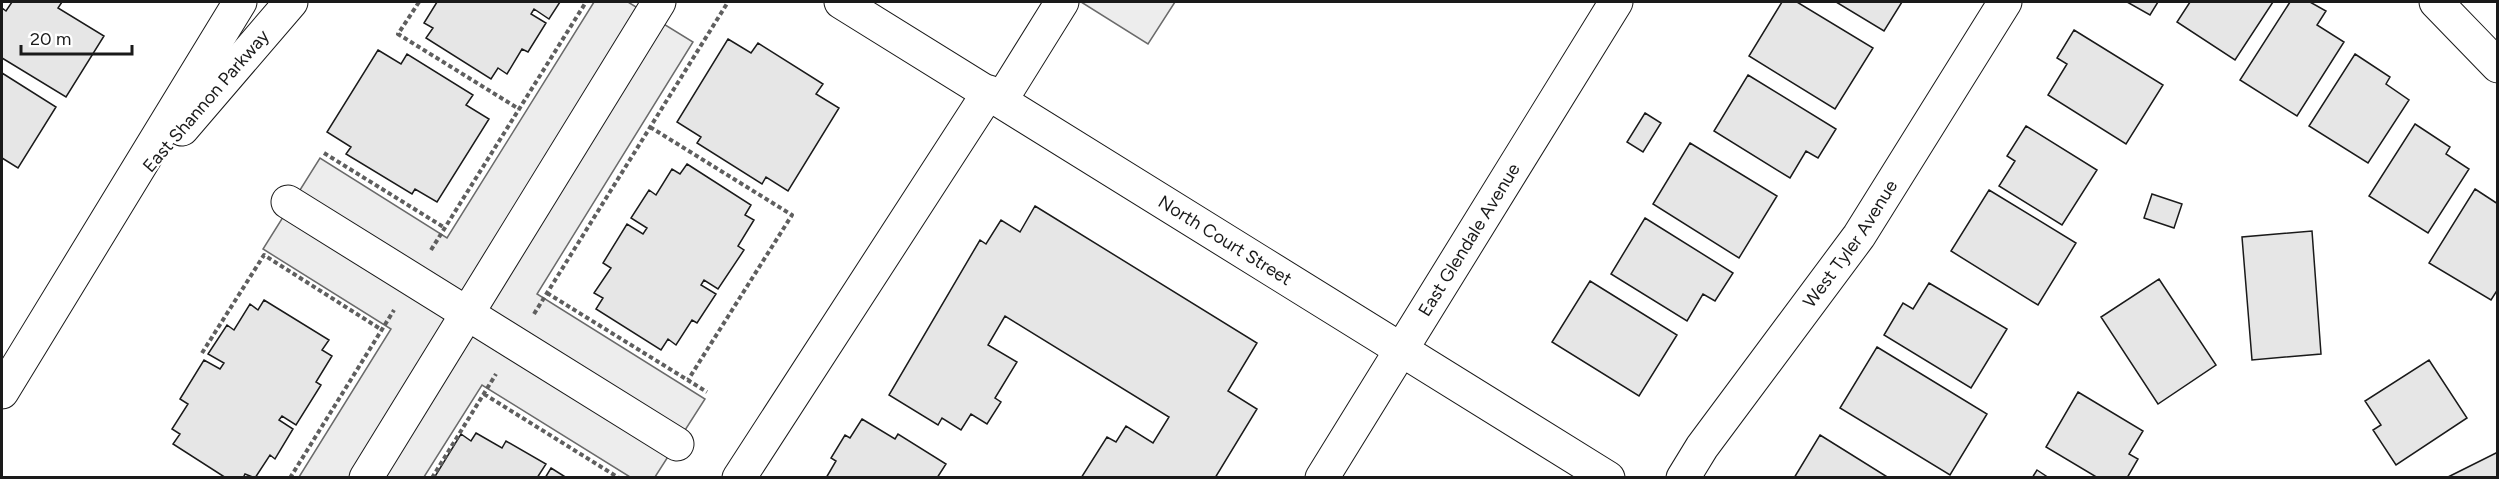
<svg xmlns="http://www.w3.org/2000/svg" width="2499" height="479" font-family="Figtree,sans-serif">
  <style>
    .parking { fill: #ededed; stroke: #6a6a6a; stroke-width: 1.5 }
    .building { fill: #e6e6e6; stroke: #1a1a1a; stroke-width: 1.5 }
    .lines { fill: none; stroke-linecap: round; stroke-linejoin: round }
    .minor-casing { stroke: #1a1a1a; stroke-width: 35 }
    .path { stroke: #5f5f5f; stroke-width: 4; stroke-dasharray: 4.5 3; stroke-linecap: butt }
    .minor { stroke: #fff; stroke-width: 33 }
    .labels { text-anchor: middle; stroke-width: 4.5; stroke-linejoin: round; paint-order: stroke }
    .street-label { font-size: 18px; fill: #1a1a1a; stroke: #fff }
  </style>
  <rect width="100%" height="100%" fill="#fff"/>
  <path class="parking" d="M594,2H628L693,42L537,294L705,399L655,477H630L482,385L424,477H299L391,329L263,249L320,158L447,238Z
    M1081,2H1175L1148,44Z"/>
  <path class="building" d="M12,2H62L58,8L104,36L66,97L2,58V8L6,11Z
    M437,2H560L549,19L534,9L531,14L546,23L528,52L522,49L507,74L498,68L491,79L426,38L433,28L424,23Z
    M1782,2H1797L1873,48L1835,109L1749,56Z
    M1836,2H1902L1884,31Z
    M2127,2H2158L2150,15Z
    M2190,2H2273L2235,60L2177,22Z
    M2290,2H2310L2326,11L2317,25L2344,42L2297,116L2240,80Z
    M2074,30L2163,85L2126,144L2048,95L2067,64L2057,58Z
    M728,39L751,53L758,43L823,84L816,94L839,108L788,191L766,177L762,184L697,143L701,137L677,122Z
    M378,50L401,64L407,54L473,95L466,105L489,119L437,202L415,189L412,194L346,154L351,147L327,132Z
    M2355,54L2390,77L2386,84L2409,100L2368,163L2309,126Z
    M2,73L56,107L18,168L2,158Z
    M1748,75L1836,129L1818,158L1806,151L1790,178L1714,131Z
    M1645,113L1661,123L1643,152L1627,142Z
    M2415,124L2450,147L2446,154L2469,169L2428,233L2369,196Z
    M2026,126L2097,170L2062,225L1999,186L2015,161L2007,156Z
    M1690,143L1777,196L1739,258L1653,204Z
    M687,164L751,205L745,215L754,220L738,246L744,250L718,289L704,280L701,285L716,294L697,323L692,320L676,345L668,339L661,350L596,309L603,298L594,293L611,268L603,263L627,224L643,234L647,228L631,218L649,190L656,195L672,169L680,174Z
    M2475,189L2498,204V289L2491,300L2429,263Z
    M1989,190L2076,243L2038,305L1951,251Z
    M2152,194L2182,204L2174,228L2144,218Z
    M1035,206L1257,343L1228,391L1257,409L1215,478H1081L1107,437L1116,442L1126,426L1153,443L1169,417L1005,316L988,345L1017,362L995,398L1001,402L987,424L971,414L961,430L942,418L938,425L889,395L980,240L986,244L1001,220L1020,232Z
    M1645,218L1733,273L1715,301L1703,294L1687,321L1611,274Z
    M2312,231L2321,354L2252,360L2242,237Z
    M2159,279L2216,365L2158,404L2101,317Z
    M1590,281L1677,335L1639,396L1552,342Z
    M1929,283L2007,329L1971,388L1884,335L1903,303L1913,309Z
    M264,300L329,340L322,350L332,356L316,382L321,385L296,425L282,416L279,420L293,429L275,459L270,455L255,478L245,474L243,478H226L173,444L180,434L172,429L188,404L180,399L204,360L220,369L224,363L208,354L227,325L234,330L250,304L258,310Z
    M1877,347L1987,414L1950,475L1840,408Z
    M2429,360L2467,418L2396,465L2373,430L2381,425L2365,401Z
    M2078,392L2143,431L2129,454L2138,459L2127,478H2098L2046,447Z
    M862,419L895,439L898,434L946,464L937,478H826L836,461L831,458L845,435L850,438Z
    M476,433L502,448L506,441L546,464L537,478H434L461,434L471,441Z
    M1820,435L1889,478H1794Z
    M2498,452V478H2446Z
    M551,468L567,478H545Z
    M2037,470L2049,478H2032Z"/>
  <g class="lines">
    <g class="minor-casing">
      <g id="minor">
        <path id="s1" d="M841,2L1608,478"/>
        <path d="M2436,2L2498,66"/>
        <path d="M1001,100L1062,2"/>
        <path d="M182,129L291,2"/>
        <path d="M288,202L677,444"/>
        <path d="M2,392L240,2"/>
        <path d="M366,478L659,2"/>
        <path d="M739,478L989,92"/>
        <path id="s2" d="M1322,478L1616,2"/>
        <path id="s3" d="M1683,478L1702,447L1859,236L2005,2"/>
      </g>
    </g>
    <path class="path" d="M419,2L398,34L519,109
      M650,127L792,215L688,380
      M324,153L445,228
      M431,250L586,2
      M547,293L707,392
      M534,314L728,2
      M202,353L264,255L382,330
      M484,394L619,478
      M290,478L394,310
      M432,478L496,374"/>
    <use href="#minor" class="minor"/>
  </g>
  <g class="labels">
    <g class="street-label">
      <text transform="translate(206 101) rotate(-49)" y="6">East Shannon Parkway</text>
      <text dy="6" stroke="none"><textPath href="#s2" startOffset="280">East Glendale Avenue</textPath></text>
      <text dy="6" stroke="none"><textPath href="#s1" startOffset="452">North Court Street</textPath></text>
      <text dy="6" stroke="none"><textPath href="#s3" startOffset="288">West Tyler Avenue</textPath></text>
    </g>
  </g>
  <rect width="2499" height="479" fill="none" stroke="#1a1a1a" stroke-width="6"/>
  <path d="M21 45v9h111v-9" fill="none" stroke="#1a1a1a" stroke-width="3"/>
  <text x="30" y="45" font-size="18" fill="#1a1a1a" stroke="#ffffff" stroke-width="4.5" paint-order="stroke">20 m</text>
</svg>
